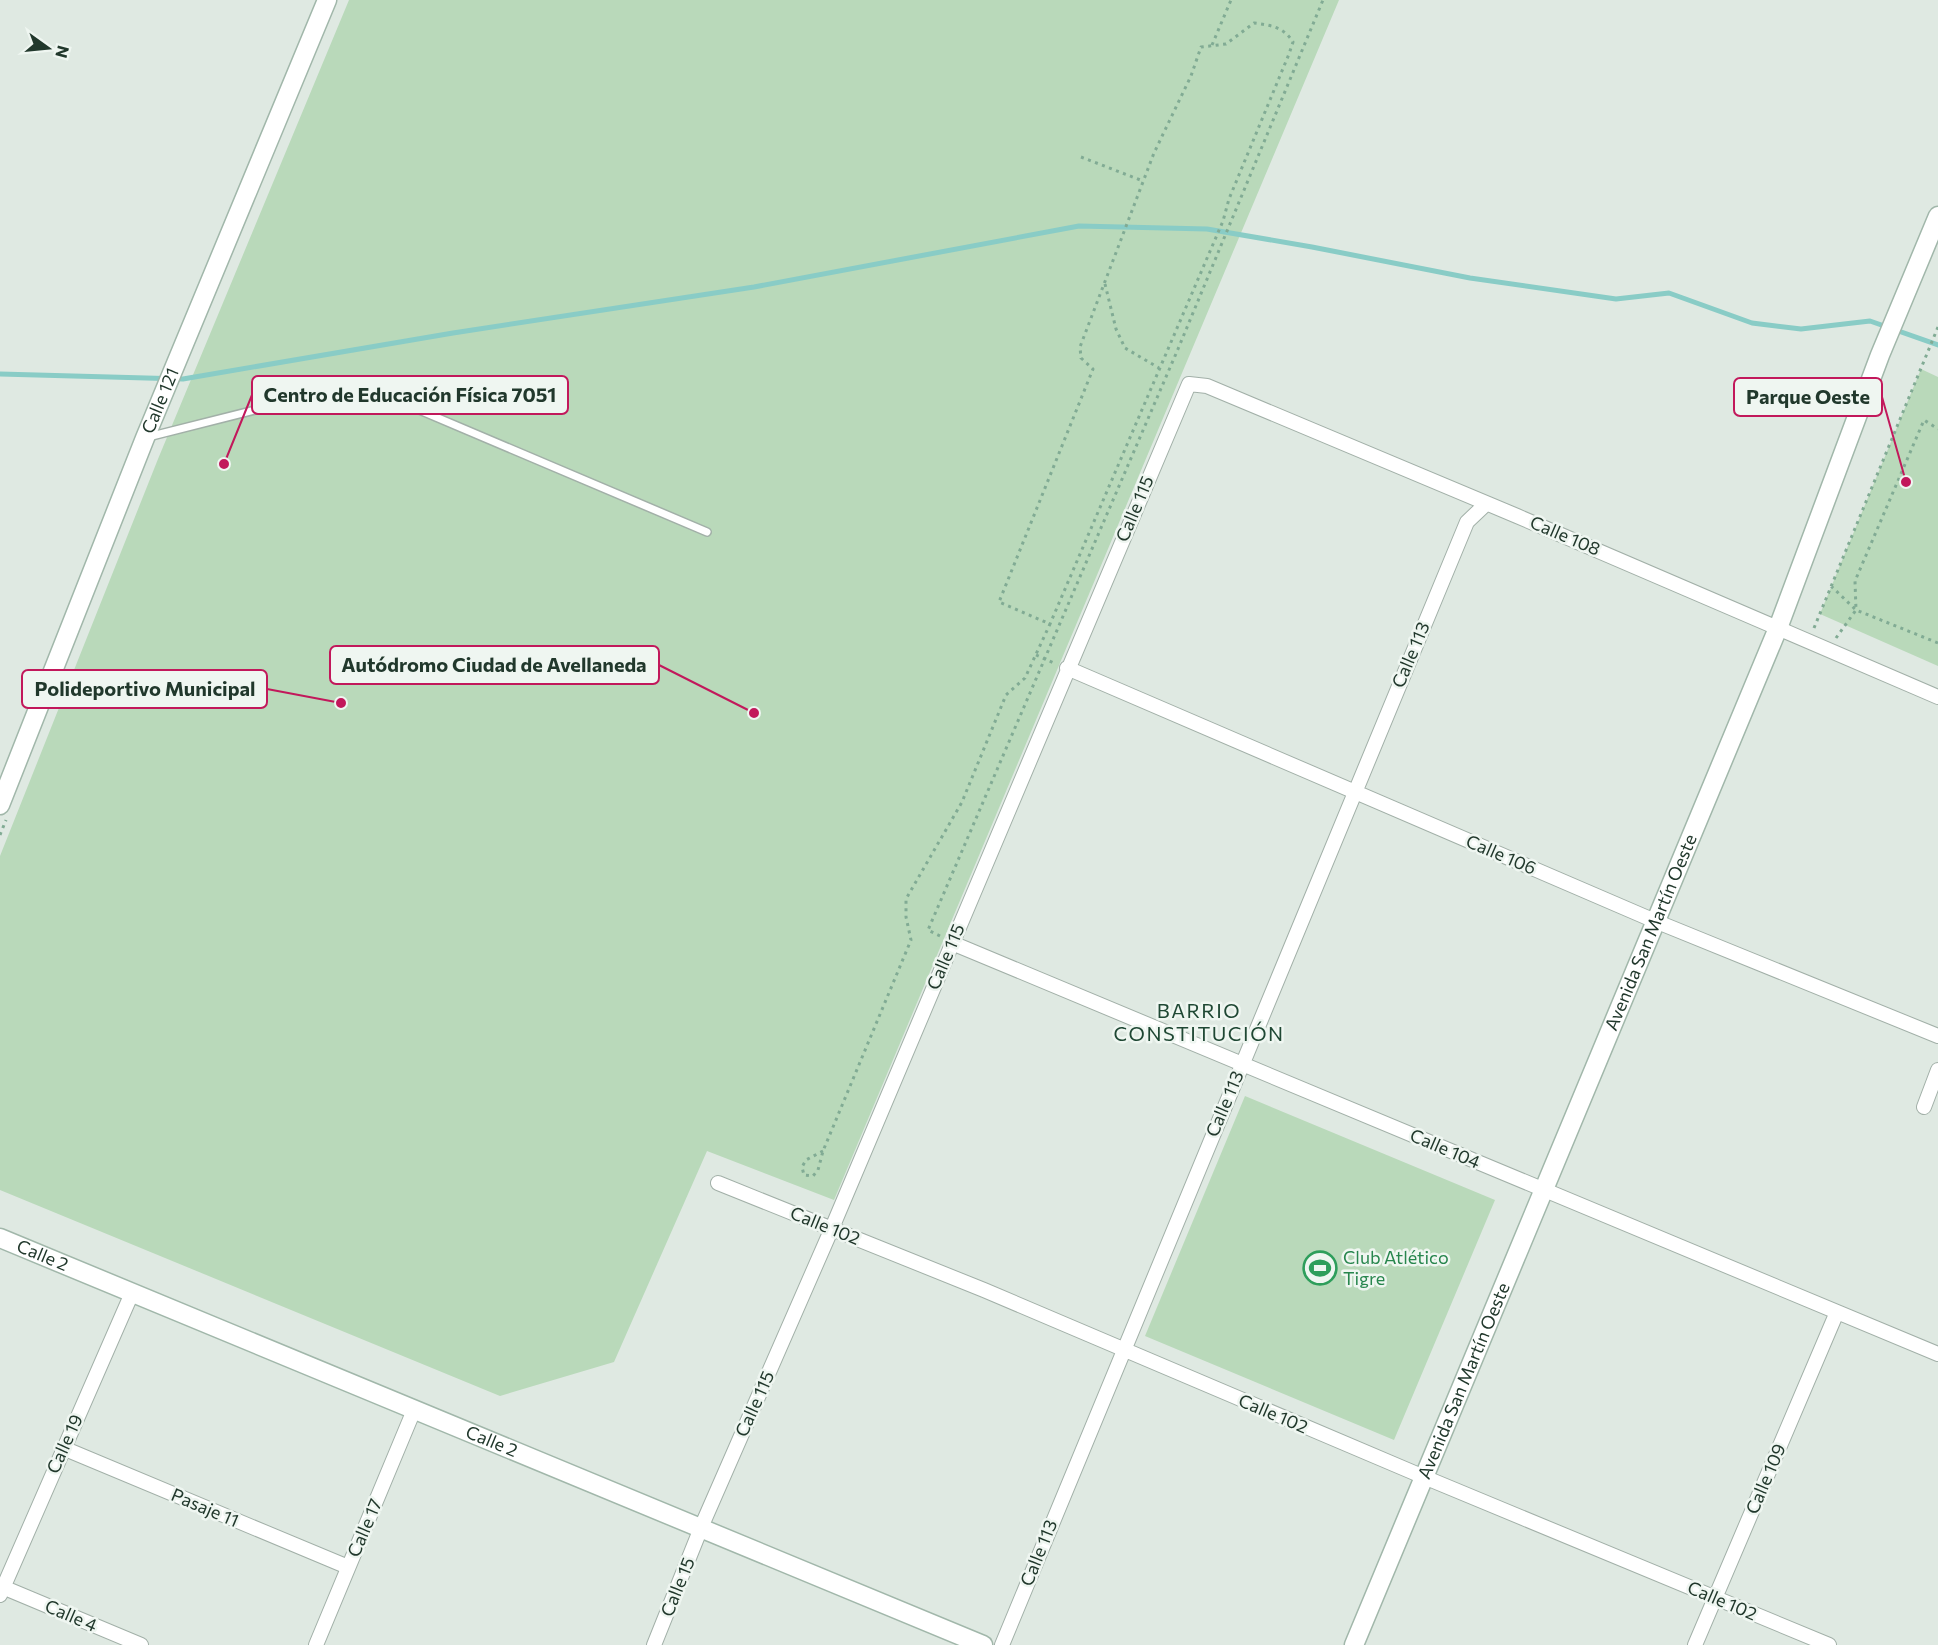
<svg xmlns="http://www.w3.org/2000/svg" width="1938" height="1645" font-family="Commissioner,sans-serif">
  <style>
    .green { fill: #b9d9ba }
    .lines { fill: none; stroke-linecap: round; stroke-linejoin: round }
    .stream { stroke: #89ccc6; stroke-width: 5 }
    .lane-casing { stroke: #a2b0a8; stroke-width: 10 }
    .street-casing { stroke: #a2b0a8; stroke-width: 16 }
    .secondary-casing { stroke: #a1b7aa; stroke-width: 21 }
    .path { stroke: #81ab94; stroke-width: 3; stroke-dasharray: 3 4.5; stroke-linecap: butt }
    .lane { stroke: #fff; stroke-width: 7 }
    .street { stroke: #fff; stroke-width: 14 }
    .secondary { stroke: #fff; stroke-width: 18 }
    .labels { text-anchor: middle; stroke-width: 5; stroke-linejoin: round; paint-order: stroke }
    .street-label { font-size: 18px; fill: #21382c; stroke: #eff6f1 }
    .leisure-label { font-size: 18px; fill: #27864d; stroke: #eff6f1; text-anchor: start }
    .neighbourhood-label { font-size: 20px; letter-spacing: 1.5px; fill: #1f4834; stroke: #eff6f1 }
    .leader { fill: none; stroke: #c2185b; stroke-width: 2 }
    .callout-dot { fill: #c2185b; stroke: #eff6f1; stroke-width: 2 }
    .callout { fill: #eff6f1; stroke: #c2185b; stroke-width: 2 }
    .callout-label { font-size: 20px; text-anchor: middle; font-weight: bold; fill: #21382c }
  </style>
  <rect width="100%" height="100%" fill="#dfe9e2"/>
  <path class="green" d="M349,0H1339L834,1200L707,1151L614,1362L500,1396L0,1190V856L158,459Z
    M1921,369L1938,377V666L1820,614Z
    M1245,1096L1495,1200L1394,1440L1145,1336Z"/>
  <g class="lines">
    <path class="stream" d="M0,374L183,379L453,333L754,287L1079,226L1207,229L1312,247L1470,278L1616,299L1669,293L1752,323L1801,329L1870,321L1938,345"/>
    <g class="lane-casing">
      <path id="lane" d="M148,437L358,384L707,532"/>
    </g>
    <g class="street-casing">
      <path id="street" d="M1067,668L1655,921L1938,1036
        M952,943L1938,1354
        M1924,1107L1938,1070
        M718,1183L984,1290L1424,1477L1829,1645
        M63,1448L348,1567
        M0,1586L141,1645
        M0,1595L132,1293
        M316,1645L414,1410
        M654,1645L703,1523L832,1228L1189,384L1207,386L1517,516L1938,697
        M1002,1645L1467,522L1486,504
        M1695,1645L1837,1312"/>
    </g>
    <g class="secondary-casing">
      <g id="secondary">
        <path id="s1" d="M0,805L145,438L327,0"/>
        <path id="s2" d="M0,1238L983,1645"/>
        <path id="s3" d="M1354,1645L1778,628L1880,355L1938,216"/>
      </g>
    </g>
    <path class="path" d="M1212,45L1231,0
      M1081,157L1143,181
      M1105,284L1116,329L1125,348L1159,368
      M1831,586L1856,610L1938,643
      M1814,628L1938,327
      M1836,638L1856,610L1855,581L1924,420L1938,429
      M1036,655L1054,663
      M0,835L6,820
      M940,936L928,930L1178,349L1323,0
      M823,1151L806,1160L802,1167L804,1175L813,1176L818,1170L823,1151L911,940L906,917V899L962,802L1006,695L1025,678L1050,624L999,602L1093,369L1081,358L1080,347L1154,153L1191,76L1201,47L1226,44L1254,23C1270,25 1284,27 1293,42L1289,54L1229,199L1223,221L1050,624"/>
    <use href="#lane" class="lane"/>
    <use href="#street" class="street"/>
    <use href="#secondary" class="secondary"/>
  </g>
  <defs>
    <g id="stadium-ring" transform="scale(1.725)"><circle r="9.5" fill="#eff6f1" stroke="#2e9e5b" stroke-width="1.5"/><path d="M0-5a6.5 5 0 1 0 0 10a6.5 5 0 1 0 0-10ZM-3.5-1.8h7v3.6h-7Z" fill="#2e9e5b"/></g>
  </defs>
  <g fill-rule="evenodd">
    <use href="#stadium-ring" x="1320" y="1268"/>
  </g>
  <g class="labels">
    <g class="street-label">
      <text dy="6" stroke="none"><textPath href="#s1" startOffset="435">Calle 121</textPath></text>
      <text transform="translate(1135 509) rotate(-67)" y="6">Calle 115</text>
      <text transform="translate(1565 536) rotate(23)" y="6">Calle 108</text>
      <text transform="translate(1411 655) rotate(-67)" y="6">Calle 113</text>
      <text transform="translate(1501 855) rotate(23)" y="6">Calle 106</text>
      <text dy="6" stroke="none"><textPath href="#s3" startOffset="772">Avenida San Martín Oeste</textPath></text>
      <text transform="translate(946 957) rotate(-67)" y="6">Calle 115</text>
      <text transform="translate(1225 1104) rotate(-67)" y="6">Calle 113</text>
      <text transform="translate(1445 1149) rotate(23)" y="6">Calle 104</text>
      <text transform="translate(825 1226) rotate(22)" y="6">Calle 102</text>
      <text dy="6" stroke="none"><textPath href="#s2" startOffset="46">Calle 2</textPath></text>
      <text dy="6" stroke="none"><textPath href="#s3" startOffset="286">Avenida San Martín Oeste</textPath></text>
      <text transform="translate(755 1404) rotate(-66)" y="6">Calle 115</text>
      <text transform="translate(1273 1414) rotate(23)" y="6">Calle 102</text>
      <text dy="6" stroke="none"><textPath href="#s2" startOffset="532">Calle 2</textPath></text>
      <text transform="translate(65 1444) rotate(-66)" y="6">Calle 19</text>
      <text transform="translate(1766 1479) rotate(-67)" y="6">Calle 109</text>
      <text transform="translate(205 1508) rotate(23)" y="6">Pasaje 11</text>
      <text transform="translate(365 1528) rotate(-67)" y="6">Calle 17</text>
      <text transform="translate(1039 1553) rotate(-68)" y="6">Calle 113</text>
      <text transform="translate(678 1587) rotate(-68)" y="6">Calle 15</text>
      <text transform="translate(1722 1601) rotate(23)" y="6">Calle 102</text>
      <text transform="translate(71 1616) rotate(23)" y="6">Calle 4</text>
    </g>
    <g class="leisure-label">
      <text x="1343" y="1264">Club Atlético<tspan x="1343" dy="21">Tigre</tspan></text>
    </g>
    <g class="neighbourhood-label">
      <text x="1199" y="1018">BARRIO<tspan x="1199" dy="23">CONSTITUCIÓN</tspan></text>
    </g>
  </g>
  <path class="leader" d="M224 464L252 395M1906 482L1882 397M754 713L659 665M341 703L267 689"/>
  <g class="callout-dot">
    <circle cx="224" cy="464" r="6"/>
    <circle cx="1906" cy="482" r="6"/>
    <circle cx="754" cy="713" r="6"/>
    <circle cx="341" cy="703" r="6"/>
  </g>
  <g class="callout">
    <rect x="252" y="376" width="316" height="38" rx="6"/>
    <rect x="1734" y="378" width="148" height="38" rx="6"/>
    <rect x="330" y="646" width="329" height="38" rx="6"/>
    <rect x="22" y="670" width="245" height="38" rx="6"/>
  </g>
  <g class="callout-label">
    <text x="410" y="402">Centro de Educación Física 7051</text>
    <text x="1808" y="404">Parque Oeste</text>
    <text x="494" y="672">Autódromo Ciudad de Avellaneda</text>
    <text x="145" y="696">Polideportivo Municipal</text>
  </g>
  <g transform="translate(48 48) rotate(105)" stroke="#eff6f1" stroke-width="4.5" paint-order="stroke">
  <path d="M0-4.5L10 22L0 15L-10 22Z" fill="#21382c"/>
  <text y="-9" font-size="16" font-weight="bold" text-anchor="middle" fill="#21382c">N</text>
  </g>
</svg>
